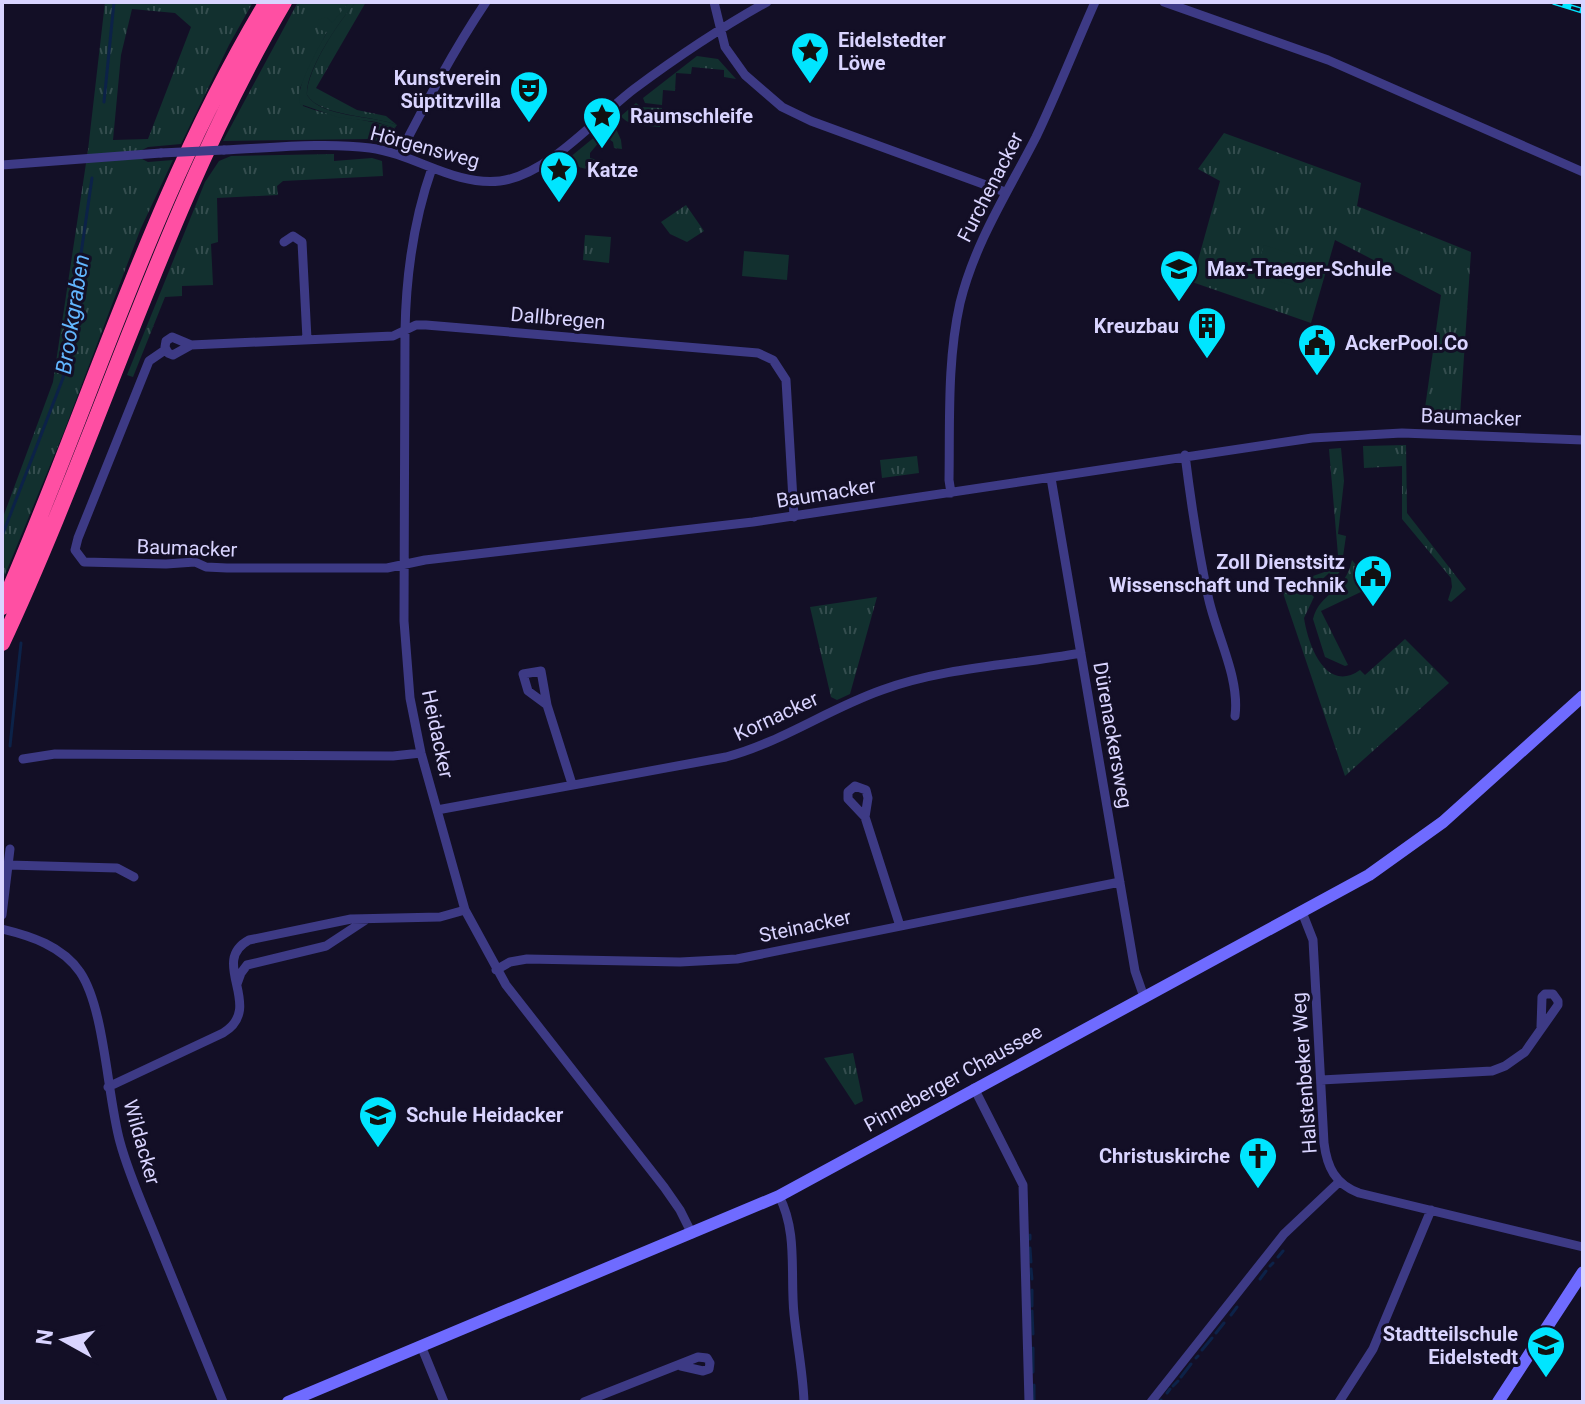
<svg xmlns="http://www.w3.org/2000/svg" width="1585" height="1404" font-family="Roboto,sans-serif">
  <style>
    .grass { fill: url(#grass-tufts); fill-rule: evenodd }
    .pitch { fill: #12302f }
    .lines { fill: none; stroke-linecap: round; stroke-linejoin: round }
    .stream { stroke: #0c2248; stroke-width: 3 }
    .street { stroke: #3d3a85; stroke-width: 9 }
    .secondary { stroke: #6f6bff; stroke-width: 12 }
    .highway { stroke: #ff4fa3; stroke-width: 16 }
    .rail-casing { stroke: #00e5ff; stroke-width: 6 }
    .rail { stroke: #130f26; stroke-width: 3; stroke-dasharray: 9; stroke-linecap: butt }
    .street-bridge { stroke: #3d3a85; stroke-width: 9 }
    .labels { text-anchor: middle; stroke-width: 6; stroke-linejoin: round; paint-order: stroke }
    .poi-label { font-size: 20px; font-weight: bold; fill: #d9d4ff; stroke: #130f26; text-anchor: start }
    .street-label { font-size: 20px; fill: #d9d4ff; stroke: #130f26 }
    .water-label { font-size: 22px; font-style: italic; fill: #62b6ff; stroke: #130f26 }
  </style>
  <defs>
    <pattern id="grass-tufts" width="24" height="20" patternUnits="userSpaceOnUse" patternTransform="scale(2)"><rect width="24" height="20" fill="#12302f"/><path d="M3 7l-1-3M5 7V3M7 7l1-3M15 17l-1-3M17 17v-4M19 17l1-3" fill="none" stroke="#344d4e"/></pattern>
  </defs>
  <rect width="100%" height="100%" fill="#130f26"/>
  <path class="grass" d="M105,2H253L229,45L181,144L148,147L138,152V157L148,162L173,160L141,228L63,434L2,582V520L53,382L88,150ZM132,9L175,13L191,27L148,139L113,140L121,55Z
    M298,2H349L327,32L300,88L303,106C333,118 365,118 395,128L387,144L370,139L223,141Z
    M356,2H366L316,88L357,110L386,116L397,125C373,115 320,117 307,95C306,71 339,20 356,2Z
    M697,56L718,59L736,79L724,77V70L692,67L691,74L676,73L675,91L663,90L662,105L645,103L643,98Z
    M636,103L641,107L662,108L660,127C646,125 629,127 621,116Z
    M613,122L621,140L622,149L614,148L613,142L609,139L600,141L590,153V158L597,160L596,170C585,169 575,168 569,158Z
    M1224,133L1361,183L1357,206L1471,252L1460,416L1424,415L1441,295L1335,240L1311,323L1192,282L1220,181L1198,169Z
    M334,154V161L372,158L382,161L383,176L283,181L277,186L278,195L217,198L218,242L211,244L213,285L182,286V296L165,297L133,377L127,375L205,182L219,161L231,156Z
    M686,205L704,231L687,242L670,234L661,222Z
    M585,235L611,237L609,263L583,260Z
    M1406,445L1407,513L1466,589L1451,602L1448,600L1452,587L1451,578L1402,519V466L1364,468L1363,446Z
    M1341,448L1344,481L1338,534L1346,536L1341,570L1335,578L1329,573L1309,592L1314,597L1304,618C1308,645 1326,694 1360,670L1365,675L1405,639L1449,683L1345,776L1281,587L1339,567L1329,449Z
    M917,456L919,473L882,478L880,460Z
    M1352,560L1368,580L1365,590L1321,611L1348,665L1345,666L1325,657L1313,619C1320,592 1345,593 1352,560Z
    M877,597L850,694L837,700L831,697L810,607Z
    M853,1053L863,1101L855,1105L824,1058Z"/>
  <path class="pitch" d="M349,2H356C340,20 305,71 307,95C321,118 373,115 397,125L395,128L376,122L337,117L300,104C294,88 319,48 327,32L318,29V20L327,17L332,23Z
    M1264,245L1315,262L1305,290L1255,273Z
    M744,251L789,255L787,280L742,276Z"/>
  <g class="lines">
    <path class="stream" d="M104,102L114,2
      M2,536L63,378L92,178
      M10,746L21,643
      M1030,1235V1239
      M1030,1248L1031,1262
      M1278,1257L1283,1251
      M1270,1266L1273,1263
      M1031,1269L1032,1279
      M1260,1279L1266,1271
      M1032,1290V1306
      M1032,1311L1033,1334
      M1231,1315L1237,1307
      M1216,1333L1224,1323
      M1033,1348V1372
      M1202,1350L1212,1338
      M1196,1358L1198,1356
      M1181,1377L1191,1364
      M1034,1385V1402
      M1173,1386L1178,1381
      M1167,1393L1170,1389
      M1160,1402L1161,1400"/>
    <path class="street" d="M714,2L725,47L745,75L782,107L811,121L1005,192
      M1164,2L1328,60L1583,172
      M224,150C269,148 326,142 370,148C415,154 453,186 500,181C548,175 596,118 634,89C677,57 720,28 767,2
      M399,155C426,103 453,51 486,2
      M2,165L161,153
      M432,168C414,219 406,276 405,331L404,621L410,698L421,753L465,910L506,985L664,1187L680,1210L692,1234
      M284,242L293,236L302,242L307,339
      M191,345L173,355L168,353L165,347L166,341L172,337L191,345L393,336L416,325H426L758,353L773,360L786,380L794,517
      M165,350L149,361L78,538L75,550L84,562L166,564L195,562L206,567L227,568H387L425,560L753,522L1312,438L1402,433L1583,440
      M1185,455C1191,503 1198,550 1208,596C1216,635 1240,677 1235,716
      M1051,478L1135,971L1144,997
      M951,493L949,480C950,422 947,361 960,303C975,242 1008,192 1036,137C1057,93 1075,47 1095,2
      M547,705L528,691L523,674L541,671L547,705L572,784
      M23,759L55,754L393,756L421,753
      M437,810L726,757C782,742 828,709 882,690C945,667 1015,665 1081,653
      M865,817L848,799V792L855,786L866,790L868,798L865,817L900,926
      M8,865L117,868L134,877
      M1302,912L1313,940L1324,1143C1327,1167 1335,1184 1359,1193L1583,1247
      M2,915L10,849
      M2,929C31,936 62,946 80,972C105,1009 107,1095 120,1142C130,1179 147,1214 161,1250C182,1301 202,1351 223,1402
      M496,970L510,962L527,959L680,962L737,959L1120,882
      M237,984L241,973L247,965L326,946L367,919
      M1321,1080L1492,1071L1505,1066L1525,1052L1558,1005V1001L1553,994H1545L1542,997L1541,1027
      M108,1087L223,1033C266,1007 208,962 249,940L351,919L440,917L465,910
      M974,1088L1023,1185L1029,1402
      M779,1196C798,1232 790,1275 794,1314C797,1344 803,1372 804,1402
      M422,1348L444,1402
      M584,1402L698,1357L707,1358L710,1363L709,1369L703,1371L681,1366
      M1151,1402L1284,1234L1339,1182
      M1339,1402L1373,1349L1431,1210"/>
    <path class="secondary" d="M288,1402L779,1196L1369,875L1443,822L1583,696
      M1498,1402L1583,1272"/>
    <path class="highway" d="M2,607C90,406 153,191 267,2
      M2,643C101,431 165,204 284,2"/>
    <g class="rail-casing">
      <path id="rail" d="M1554,2L1583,11"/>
    </g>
    <use href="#rail" class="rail"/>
    <path class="street-bridge" d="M161,153L224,150"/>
  </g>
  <defs>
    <g id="sight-pin" transform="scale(2)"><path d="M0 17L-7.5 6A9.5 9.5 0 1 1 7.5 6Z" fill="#00e5ff" stroke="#130f26"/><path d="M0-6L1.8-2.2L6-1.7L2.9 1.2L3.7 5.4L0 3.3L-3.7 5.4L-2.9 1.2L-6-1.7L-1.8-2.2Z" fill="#111"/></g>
    <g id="theatre-pin" transform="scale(2)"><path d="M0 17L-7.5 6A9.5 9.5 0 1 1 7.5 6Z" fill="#00e5ff" stroke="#130f26"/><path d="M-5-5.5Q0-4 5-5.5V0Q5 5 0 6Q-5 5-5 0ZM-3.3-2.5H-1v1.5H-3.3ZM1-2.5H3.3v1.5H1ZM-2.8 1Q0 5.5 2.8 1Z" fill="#111"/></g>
    <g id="school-pin" transform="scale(2)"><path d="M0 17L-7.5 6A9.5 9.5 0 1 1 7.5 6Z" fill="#00e5ff" stroke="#130f26"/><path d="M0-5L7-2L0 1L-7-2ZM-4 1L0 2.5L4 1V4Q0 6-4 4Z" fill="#111"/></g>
    <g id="building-pin" transform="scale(2)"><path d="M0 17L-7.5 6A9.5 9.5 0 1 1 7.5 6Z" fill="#00e5ff" stroke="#130f26"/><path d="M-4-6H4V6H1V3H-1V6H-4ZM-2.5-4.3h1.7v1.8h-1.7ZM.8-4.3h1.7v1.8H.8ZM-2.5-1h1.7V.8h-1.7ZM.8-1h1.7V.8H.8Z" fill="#111"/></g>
    <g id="civic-pin" transform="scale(2)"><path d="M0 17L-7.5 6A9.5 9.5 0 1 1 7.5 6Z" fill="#00e5ff" stroke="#130f26"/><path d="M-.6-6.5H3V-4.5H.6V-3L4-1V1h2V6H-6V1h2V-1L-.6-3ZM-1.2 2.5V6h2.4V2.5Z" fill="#111"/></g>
    <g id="church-pin" transform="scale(2)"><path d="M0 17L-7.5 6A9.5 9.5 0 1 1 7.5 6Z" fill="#00e5ff" stroke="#130f26"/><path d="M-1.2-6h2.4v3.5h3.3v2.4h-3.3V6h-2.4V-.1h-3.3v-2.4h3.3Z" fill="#111"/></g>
  </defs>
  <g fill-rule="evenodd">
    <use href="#sight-pin" x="810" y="51"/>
    <use href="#theatre-pin" x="529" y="90"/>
    <use href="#sight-pin" x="602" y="116"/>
    <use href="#sight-pin" x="559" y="170"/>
    <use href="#school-pin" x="1179" y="269"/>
    <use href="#building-pin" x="1207" y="326"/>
    <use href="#civic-pin" x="1317" y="343"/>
    <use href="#civic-pin" x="1373" y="574"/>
    <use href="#school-pin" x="378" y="1115"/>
    <use href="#church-pin" x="1258" y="1156"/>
    <use href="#school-pin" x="1546" y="1345"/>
  </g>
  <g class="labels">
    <g class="poi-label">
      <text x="838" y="47">Eidelstedter<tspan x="838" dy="23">Löwe</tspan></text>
      <text x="501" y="85" text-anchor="end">Kunstverein<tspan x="501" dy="23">Süptitzvilla</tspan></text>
      <text x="630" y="123">Raumschleife</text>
      <text x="587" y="177">Katze</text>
      <text x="1207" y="276">Max-Traeger-Schule</text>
      <text x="1179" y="333" text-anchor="end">Kreuzbau</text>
      <text x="1345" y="350">AckerPool.Co</text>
      <text x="1345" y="569" text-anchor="end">Zoll Dienstsitz<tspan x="1345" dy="23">Wissenschaft und Technik</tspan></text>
      <text x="406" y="1122">Schule Heidacker</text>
      <text x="1230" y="1163" text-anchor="end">Christuskirche</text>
      <text x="1518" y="1341" text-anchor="end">Stadtteilschule<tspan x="1518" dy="23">Eidelstedt</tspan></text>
    </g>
    <g class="street-label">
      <text transform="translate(425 147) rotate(15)" y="7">Hörgensweg</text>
      <text transform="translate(990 187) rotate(-63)" y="7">Furchenacker</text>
      <text transform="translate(558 318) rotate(5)" y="7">Dallbregen</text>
      <text transform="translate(1471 417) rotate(2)" y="7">Baumacker</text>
      <text transform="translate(826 493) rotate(-9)" y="7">Baumacker</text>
      <text transform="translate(187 548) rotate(2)" y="7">Baumacker</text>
      <text transform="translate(776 716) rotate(-25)" y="7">Kornacker</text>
      <text transform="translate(438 734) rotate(78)" y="7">Heidacker</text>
      <text transform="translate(1113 735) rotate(80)" y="7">Dürenackersweg</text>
      <text transform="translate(805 926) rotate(-12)" y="7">Steinacker</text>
      <text transform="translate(1304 1073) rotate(-94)" y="7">Halstenbeker Weg</text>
      <text transform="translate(953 1078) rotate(-29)" y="7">Pinneberger Chaussee</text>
      <text transform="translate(142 1142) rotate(74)" y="7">Wildacker</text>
    </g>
    <g class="water-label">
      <text transform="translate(72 314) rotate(-81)" y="8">Brookgraben</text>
    </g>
  </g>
  <rect width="1585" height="1404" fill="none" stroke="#d9d4ff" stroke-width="8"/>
  <g transform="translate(64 1340) rotate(278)" stroke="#130f26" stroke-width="6" paint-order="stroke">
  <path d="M0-6L14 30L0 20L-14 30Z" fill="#d9d4ff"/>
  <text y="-12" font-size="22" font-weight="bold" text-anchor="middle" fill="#d9d4ff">N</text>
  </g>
</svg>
